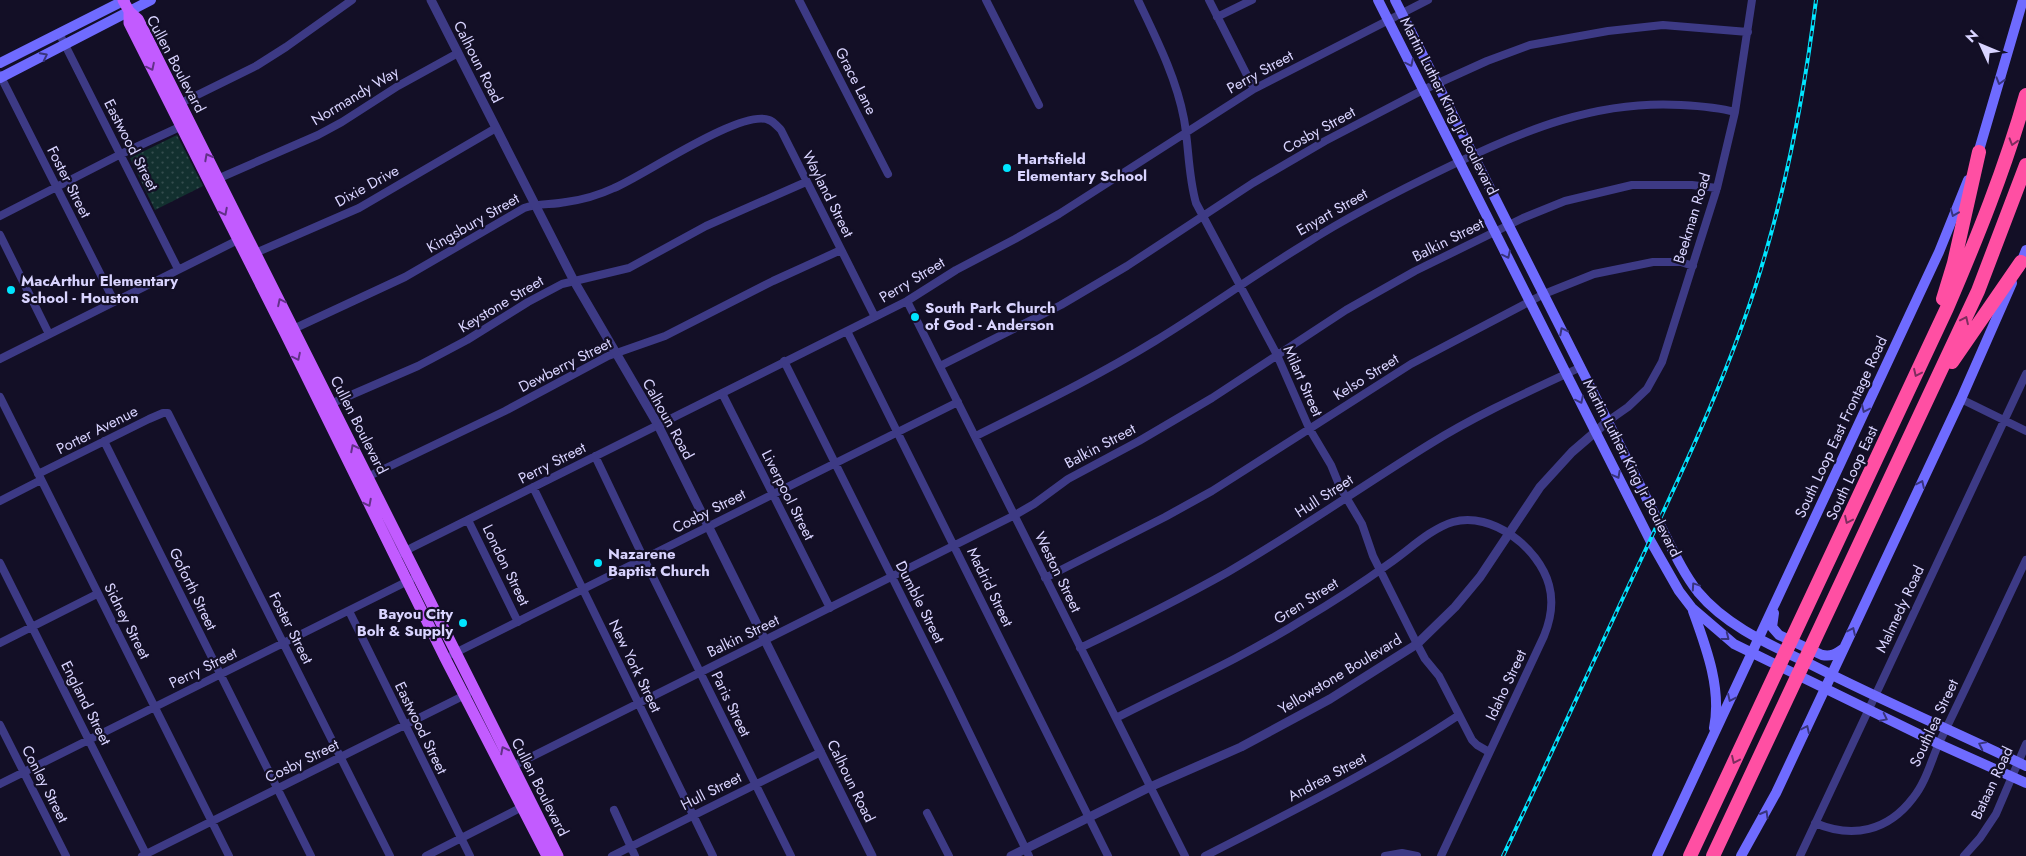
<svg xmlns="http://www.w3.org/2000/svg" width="2026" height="856" font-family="Jost,sans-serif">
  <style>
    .grass { fill: url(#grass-dots) }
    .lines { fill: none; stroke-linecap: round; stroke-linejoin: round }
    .minor { stroke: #3d3a85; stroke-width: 8 }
    .tertiary { stroke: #3d3a85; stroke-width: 9 }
    .secondary { stroke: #6f6bff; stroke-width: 10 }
    .primary { stroke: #c25bff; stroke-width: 11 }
    .motorway { stroke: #ff4fa3; stroke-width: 14 }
    .rail-casing { stroke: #00e5ff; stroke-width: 4 }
    .rail { stroke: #130f26; stroke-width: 2; stroke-dasharray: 5.5; stroke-linecap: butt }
    .oneway { stroke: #38347d }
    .oneway2 { stroke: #623188 }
    .oneway3 { stroke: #7d2c5e }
    .poi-dot { fill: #00e5ff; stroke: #130f26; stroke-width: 2 }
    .labels { text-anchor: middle; stroke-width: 4.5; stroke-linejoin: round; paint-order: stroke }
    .street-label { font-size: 15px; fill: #d9d4ff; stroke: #130f26 }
    .poi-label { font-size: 15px; font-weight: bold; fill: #d9d4ff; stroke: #130f26; text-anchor: start }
  </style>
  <defs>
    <pattern id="grass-dots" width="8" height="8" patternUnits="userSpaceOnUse" patternTransform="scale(1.25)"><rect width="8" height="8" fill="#12302f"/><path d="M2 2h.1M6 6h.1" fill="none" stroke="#344d4e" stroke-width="1.8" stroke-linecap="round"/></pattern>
  </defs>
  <rect width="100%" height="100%" fill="#130f26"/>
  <path class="grass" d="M177,135L203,186L155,210L130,158Z"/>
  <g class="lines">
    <path class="minor" d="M799,0L888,174
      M986,0L1039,105
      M1138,0C1156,38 1176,77 1184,119C1189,147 1188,175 1196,203L1277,355L1309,428L1331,465L1340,487L1362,524L1373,556L1417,644L1425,659L1439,676L1472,740L1477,745L1489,752
      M1209,0L1254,89
      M1217,17L1252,0
      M59,33L178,269
      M0,75L114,301
      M177,105L256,66L286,47L352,0
      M215,180L318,135L342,122L398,86L458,53
      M0,216L121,154L184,125
      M0,235L49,334
      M253,254L359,208L496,128
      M907,301L1185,856
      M289,331L405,277L524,208C538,203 552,205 566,202C581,200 599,195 614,188C643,176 742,108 769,120C773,121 778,127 781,130L875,317
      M847,331L1108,856
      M0,359L242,238
      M784,361L948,689L1029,856
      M940,366L1061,305L1127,266L1253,183L1325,141L1423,90L1487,61L1530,45L1608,31L1663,25L1748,32
      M722,393L830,608
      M0,397L229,856
      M1961,399L2026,431
      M328,405L418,366L467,340L528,302L562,284L629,268L706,226L806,182
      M1608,421L1628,407L1647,389L1662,362L1717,188L1735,112L1752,0
      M976,436C1036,406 1098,376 1155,341C1206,310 1254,275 1305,244C1352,214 1400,190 1450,166C1524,130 1597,100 1681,105C1700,106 1717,107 1735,112
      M104,441L311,856
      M595,456L644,559L791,856
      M38,474L149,419L163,413H168L390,856
      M363,479L505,411L608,356L665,336L773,281L841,250
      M533,487L713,856
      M0,501L41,480
      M468,520L518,622
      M401,553L907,301L956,270L1015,239L1059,214L1254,89L1428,0
      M0,563L147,856
      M1045,578L1165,517L1212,491L1411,364L1544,294L1594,274L1653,262H1681L1693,266
      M349,611L470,856
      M0,643L97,594
      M1080,648C1130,624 1180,599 1228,572C1297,532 1362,486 1430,444C1478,414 1530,391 1581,367
      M453,654L958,402
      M1116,718C1179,686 1244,657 1304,619C1333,602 1362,583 1390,563C1409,550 1430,529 1453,522C1492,511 1539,548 1549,585C1554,603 1551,619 1544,636L1441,856
      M0,725L66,856
      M509,768L1015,515L1034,504L1068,479L1139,441L1212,398L1346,310L1415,271L1523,218L1565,201L1632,185H1692L1717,188
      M0,784L410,580
      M614,810L635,856
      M927,813L949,856
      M1815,823C1853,839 1888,831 1913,798C1926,782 1931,761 1939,743C1969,682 1997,621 2026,560
      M142,856L467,694
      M426,856L524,806
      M612,856L821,752
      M1205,856C1291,812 1378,769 1459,715
      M1385,856L1402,853L1417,856
      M1800,856L2026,374
      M1964,856L1980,838L1996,814L2026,744"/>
    <path class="tertiary" d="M431,0L574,281L658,425L872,856
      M1011,856L1150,787L1241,747L1330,699L1417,644L1455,607L1480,577L1540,487L1572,452L1608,421"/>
    <path class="secondary" d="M1378,0L1650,540L1679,591L1692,608L1734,644L1939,744L2026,783
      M1395,0L1655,515C1669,541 1680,569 1698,592C1727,627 1773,646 1812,665C1883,701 1955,732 2026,766
      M0,63L125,0
      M0,78L151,0
      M1977,157L2023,0
      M2019,268L2026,250
      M1693,611C1706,647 1722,689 1714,728
      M1774,613L1772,627L1779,635L1822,655C1831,657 1836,654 1844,648
      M1657,856L1939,252L1968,180
      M1741,856L1776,793L1961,399L2012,283"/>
    <path class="primary" d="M123,0L129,11L138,19L558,856
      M129,11V23L285,333L445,658L547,856"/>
    <path class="motorway" d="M1943,299L1954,263L1979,152
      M1952,362L2021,262
      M1690,856L1947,308C1977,238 2005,169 2026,95
      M1713,856L1978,291L2026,165"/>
    <g class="rail-casing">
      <path id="rail" d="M1503,856C1546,766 1587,675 1629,585C1675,487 1722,390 1755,288C1785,194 1804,98 1816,0"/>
    </g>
    <use href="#rail" class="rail"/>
  </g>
  <defs><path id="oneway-chevron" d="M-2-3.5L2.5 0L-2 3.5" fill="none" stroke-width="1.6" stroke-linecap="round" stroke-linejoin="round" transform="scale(1.25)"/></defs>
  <g class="oneway">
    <use href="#oneway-chevron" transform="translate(44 56) rotate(-27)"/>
    <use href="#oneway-chevron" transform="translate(1410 63) rotate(64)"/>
    <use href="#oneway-chevron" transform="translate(2000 81) rotate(106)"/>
    <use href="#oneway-chevron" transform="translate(1954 213) rotate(112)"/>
    <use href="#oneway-chevron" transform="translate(1507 255) rotate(64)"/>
    <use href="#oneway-chevron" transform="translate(1563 331) rotate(-117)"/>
    <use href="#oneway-chevron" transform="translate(1580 400) rotate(64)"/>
    <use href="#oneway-chevron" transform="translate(1865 409) rotate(115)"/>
    <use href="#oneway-chevron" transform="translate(1617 475) rotate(62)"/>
    <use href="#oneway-chevron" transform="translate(1921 484) rotate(-65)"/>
    <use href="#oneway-chevron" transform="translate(1695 586) rotate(-124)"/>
    <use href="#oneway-chevron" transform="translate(1852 631) rotate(-65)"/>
    <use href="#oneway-chevron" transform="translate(1726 637) rotate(38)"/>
    <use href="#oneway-chevron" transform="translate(1731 698) rotate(115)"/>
    <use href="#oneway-chevron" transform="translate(1884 718) rotate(26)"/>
    <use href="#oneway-chevron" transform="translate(1806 729) rotate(-65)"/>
    <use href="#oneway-chevron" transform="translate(1982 745) rotate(-154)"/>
    <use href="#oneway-chevron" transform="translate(1765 814) rotate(-60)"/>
  </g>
  <g class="oneway2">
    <use href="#oneway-chevron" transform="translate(151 67) rotate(64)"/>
    <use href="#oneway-chevron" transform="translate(208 157) rotate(-118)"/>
    <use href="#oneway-chevron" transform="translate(224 212) rotate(63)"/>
    <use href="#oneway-chevron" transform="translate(281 302) rotate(-116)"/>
    <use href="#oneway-chevron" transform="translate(297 357) rotate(64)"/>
    <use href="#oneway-chevron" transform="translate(354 448) rotate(-117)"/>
    <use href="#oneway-chevron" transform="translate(368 503) rotate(63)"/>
    <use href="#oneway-chevron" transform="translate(504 750) rotate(-117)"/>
  </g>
  <g class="oneway3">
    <use href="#oneway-chevron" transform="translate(2013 142) rotate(107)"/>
    <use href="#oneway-chevron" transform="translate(1965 320) rotate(-65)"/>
    <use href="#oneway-chevron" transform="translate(1917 373) rotate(115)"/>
    <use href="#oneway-chevron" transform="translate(1848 520) rotate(115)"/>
    <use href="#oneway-chevron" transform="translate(1735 760) rotate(115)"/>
  </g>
  <g class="poi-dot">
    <circle cx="1007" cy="168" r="5"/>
    <circle cx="11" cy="290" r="5"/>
    <circle cx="915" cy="317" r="5"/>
    <circle cx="598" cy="563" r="5"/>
    <circle cx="463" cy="623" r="5"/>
  </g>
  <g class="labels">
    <g class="street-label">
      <text transform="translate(478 62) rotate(63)" y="5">Calhoun Road</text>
      <text transform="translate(176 64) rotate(62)" y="5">Cullen Boulevard</text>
      <text transform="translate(1260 72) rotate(-29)" y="5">Perry Street</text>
      <text transform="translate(856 81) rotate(63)" y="5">Grace Lane</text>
      <text transform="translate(355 96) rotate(-31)" y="5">Normandy Way</text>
      <text transform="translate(1449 106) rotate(63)" y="5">Martin Luther King Jr Boulevard</text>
      <text transform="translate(1319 130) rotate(-29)" y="5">Cosby Street</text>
      <text transform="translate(131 145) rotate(63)" y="5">Eastwood Street</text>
      <text transform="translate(69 182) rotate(63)" y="5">Foster Street</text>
      <text transform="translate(367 186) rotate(-29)" y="5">Dixie Drive</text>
      <text transform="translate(828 194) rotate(63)" y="5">Wayland Street</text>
      <text transform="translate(1332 212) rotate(-30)" y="5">Enyart Street</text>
      <text transform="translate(1692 218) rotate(-73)" y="5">Beekman Road</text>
      <text transform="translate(473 223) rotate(-30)" y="5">Kingsbury Street</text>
      <text transform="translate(1448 240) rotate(-27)" y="5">Balkin Street</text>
      <text transform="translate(912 280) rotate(-31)" y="5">Perry Street</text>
      <text transform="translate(501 304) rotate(-31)" y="5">Keystone Street</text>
      <text transform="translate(565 365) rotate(-27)" y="5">Dewberry Street</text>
      <text transform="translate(1366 377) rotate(-32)" y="5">Kelso Street</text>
      <text transform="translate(1303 381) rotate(66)" y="5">Milart Street</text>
      <text transform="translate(668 419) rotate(61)" y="5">Calhoun Road</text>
      <text transform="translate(359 425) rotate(63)" y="5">Cullen Boulevard</text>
      <text transform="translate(1841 427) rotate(-65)" y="5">South Loop East Frontage Road</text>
      <text transform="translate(97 430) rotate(-27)" y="5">Porter Avenue</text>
      <text transform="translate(1100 446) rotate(-28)" y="5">Balkin Street</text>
      <text transform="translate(552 463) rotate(-27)" y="5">Perry Street</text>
      <text transform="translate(1632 468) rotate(63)" y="5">Martin Luther King Jr Boulevard</text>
      <text transform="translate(1852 473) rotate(-65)" y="5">South Loop East</text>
      <text transform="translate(788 495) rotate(63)" y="5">Liverpool Street</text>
      <text transform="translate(1324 496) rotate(-33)" y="5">Hull Street</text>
      <text transform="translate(709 511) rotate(-27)" y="5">Cosby Street</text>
      <text transform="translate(506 565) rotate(64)" y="5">London Street</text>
      <text transform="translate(1058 572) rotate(64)" y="5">Weston Street</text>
      <text transform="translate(990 587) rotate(64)" y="5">Madrid Street</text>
      <text transform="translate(193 589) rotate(64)" y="5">Goforth Street</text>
      <text transform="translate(1306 601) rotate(-32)" y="5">Gren Street</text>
      <text transform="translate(920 602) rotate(63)" y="5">Dumble Street</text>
      <text transform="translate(1900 609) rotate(-65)" y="5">Malmedy Road</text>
      <text transform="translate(127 621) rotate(63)" y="5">Sidney Street</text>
      <text transform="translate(291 628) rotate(63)" y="5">Foster Street</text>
      <text transform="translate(743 636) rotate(-26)" y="5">Balkin Street</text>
      <text transform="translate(635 666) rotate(64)" y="5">New York Street</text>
      <text transform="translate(203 668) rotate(-26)" y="5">Perry Street</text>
      <text transform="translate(1340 674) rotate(-31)" y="5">Yellowstone Boulevard</text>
      <text transform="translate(1506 685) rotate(-65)" y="5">Idaho Street</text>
      <text transform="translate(86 703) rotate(63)" y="5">England Street</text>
      <text transform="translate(731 704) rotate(64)" y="5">Paris Street</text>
      <text transform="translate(1934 723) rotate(-65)" y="5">Southlea Street</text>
      <text transform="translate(421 728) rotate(64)" y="5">Eastwood Street</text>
      <text transform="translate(302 761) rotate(-26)" y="5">Cosby Street</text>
      <text transform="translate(1327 777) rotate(-28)" y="5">Andrea Street</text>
      <text transform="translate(851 781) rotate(64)" y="5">Calhoun Road</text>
      <text transform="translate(1992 783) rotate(-65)" y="5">Bataan Road</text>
      <text transform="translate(45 784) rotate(63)" y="5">Conley Street</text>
      <text transform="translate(540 787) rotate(63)" y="5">Cullen Boulevard</text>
      <text transform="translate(711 791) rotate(-27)" y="5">Hull Street</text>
    </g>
    <g class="poi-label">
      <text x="1017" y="164">Hartsfield<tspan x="1017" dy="17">Elementary School</tspan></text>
      <text x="21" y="286">MacArthur Elementary<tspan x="21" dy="17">School - Houston</tspan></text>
      <text x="925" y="313">South Park Church<tspan x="925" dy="17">of God - Anderson</tspan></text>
      <text x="608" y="559">Nazarene<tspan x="608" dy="17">Baptist Church</tspan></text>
      <text x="453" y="619" text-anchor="end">Bayou City<tspan x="453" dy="17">Bolt &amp; Supply</tspan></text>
    </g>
  </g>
  <g transform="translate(1981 45) rotate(314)" stroke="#130f26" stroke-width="4" paint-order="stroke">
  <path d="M0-4L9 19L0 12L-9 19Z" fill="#d9d4ff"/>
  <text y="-8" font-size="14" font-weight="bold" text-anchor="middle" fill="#d9d4ff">N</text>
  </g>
</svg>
